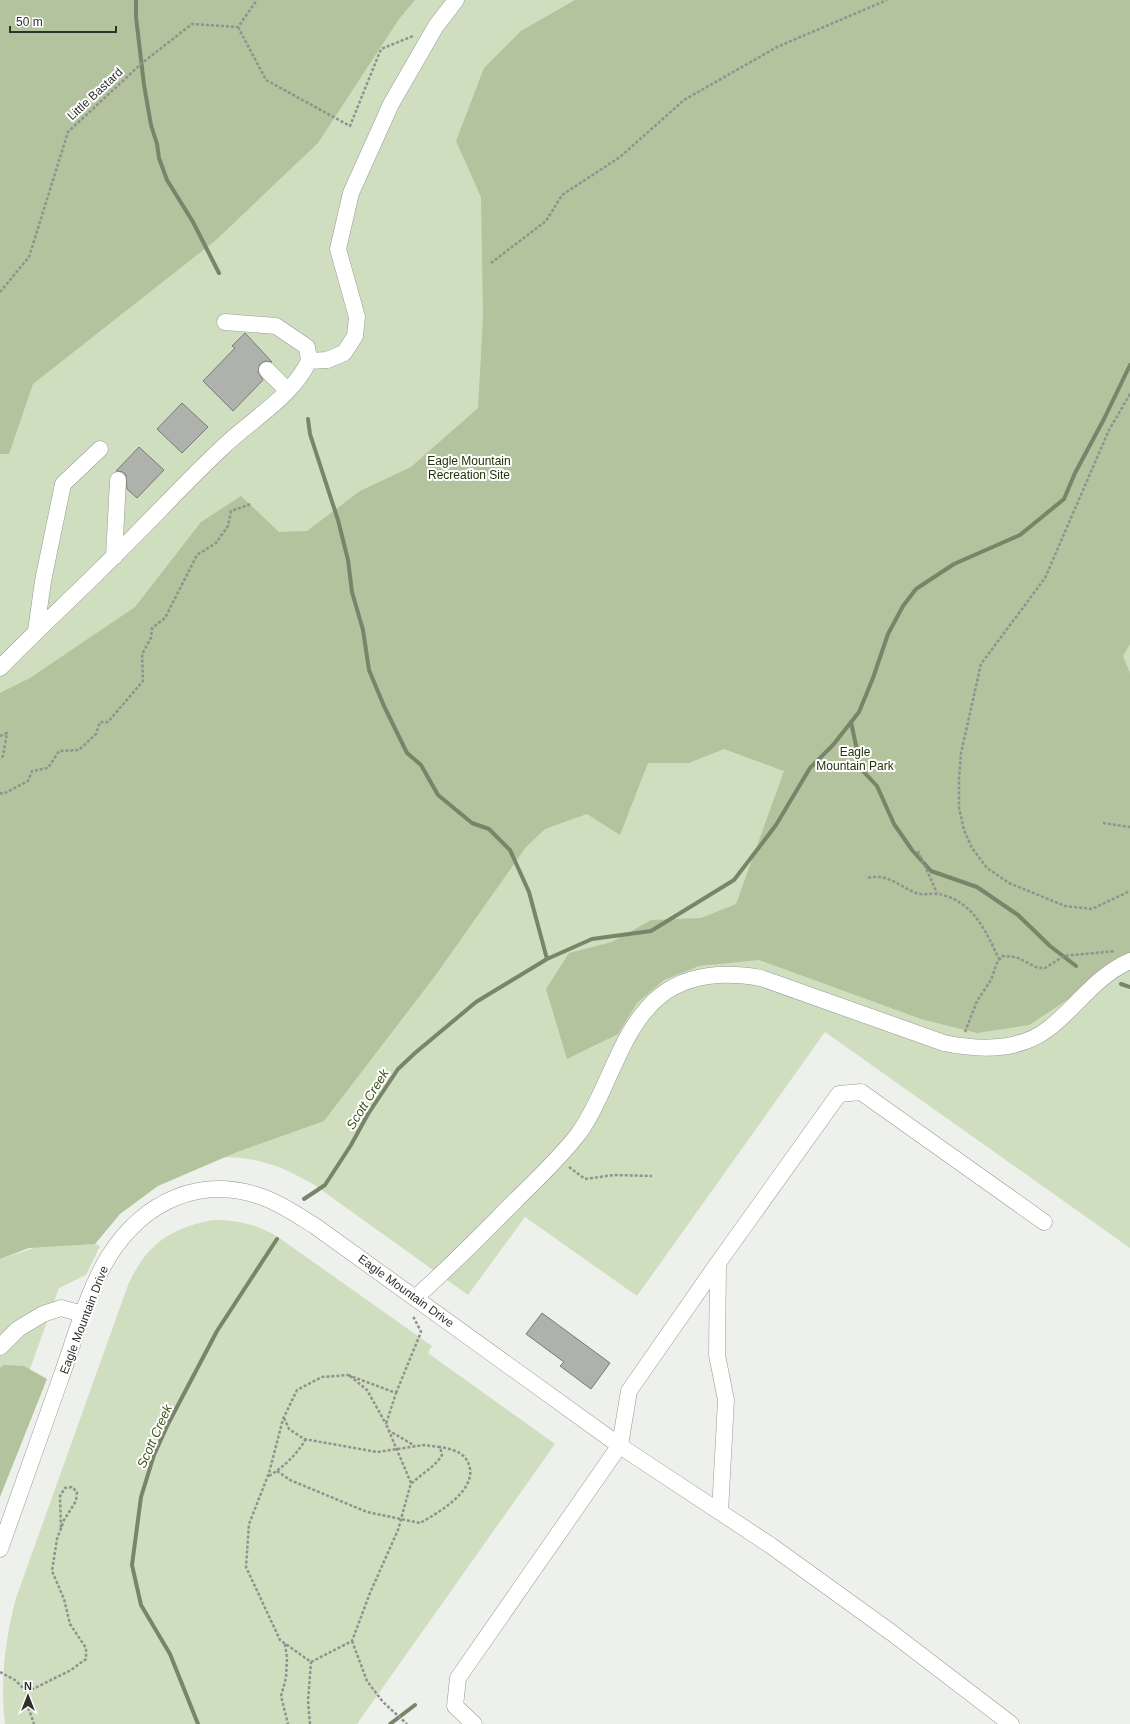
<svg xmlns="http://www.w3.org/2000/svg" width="1130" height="1724" font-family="Arial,sans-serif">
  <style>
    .green { fill: #d0dec0 }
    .forest { fill: #b2c39d }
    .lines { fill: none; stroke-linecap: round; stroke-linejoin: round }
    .stream { stroke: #78856a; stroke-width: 4 }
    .building { fill: #afb1ad; stroke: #787a76 }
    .minor-casing { stroke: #989a96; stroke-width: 17 }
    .path { stroke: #90928f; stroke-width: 2.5; stroke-dasharray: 3 2; stroke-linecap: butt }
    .minor { stroke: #fff; stroke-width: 16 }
    .labels { text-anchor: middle; stroke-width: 4; stroke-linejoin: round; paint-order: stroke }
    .street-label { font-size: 12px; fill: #2f302e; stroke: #fff }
    .park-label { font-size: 12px; fill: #233308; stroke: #fff }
    .water-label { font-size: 13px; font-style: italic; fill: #40551e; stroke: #fff }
  </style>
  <rect width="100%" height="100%" fill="#eef0ec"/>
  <path class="green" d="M0,0H1130V1248L825,1032L637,1296L525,1217L468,1295L313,1184C278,1164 254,1156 213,1157L118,1194L77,1245L95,1244L100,1246L86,1275L59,1288L0,1453V1259L34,1248L0,1240Z
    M213,1220C237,1220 257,1224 278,1237L432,1346L428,1353L555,1444L357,1724H5C0,1682 5,1639 16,1598L128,1285C146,1245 170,1228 213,1220Z"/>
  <path class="forest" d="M0,0H415L399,19L318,143L216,240L33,384L9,454H0Z
    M575,0H1130V644L1123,656L1130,673V953L1105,966L1084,989L1029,1025L977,1033L921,1019L759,960L699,966L664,980L637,1003L618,1034L567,1059L546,989L569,953L612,942L651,920L701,918L736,904L784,771L724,749L689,763H648L620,835L587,814L545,829L526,847L435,976L324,1121L237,1152L158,1186L120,1214L95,1244L29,1248L0,1259V693L30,678L135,607L201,522L241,496L279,532L307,531L360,491L411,467L478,408L483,317L481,197L456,141L484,68L521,31Z
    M4,1365L24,1366L47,1379L0,1497V1368Z"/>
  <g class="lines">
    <path class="stream" d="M136,0V17L144,85L151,125L157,144L159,158L167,180L193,222L219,273
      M308,419L310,434L338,520L348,560L352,592L363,630L369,670L384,706L407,753L421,765L438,795L472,823L489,829L510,850L529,892L547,959
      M851,722L861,769L877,786L894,824L912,850L931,871L977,887L1018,915L1050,946L1076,966
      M1121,984L1130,987
      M304,1199L325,1185L351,1145L368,1114L398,1069L415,1053L476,1002L547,959L592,939L651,931L734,880L776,825L810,768L833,745L859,712L873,678L888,634L903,606L916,589L954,564L1020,535L1064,499L1075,473L1104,419L1130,365
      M198,1724L170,1654L141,1605L132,1565L141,1497L154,1455L168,1424L217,1331L277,1239
      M390,1724L415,1705"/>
  </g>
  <path class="building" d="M245,333L272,362L265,361L260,364L258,372L263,380L233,411L203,381L235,348L232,346Z
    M182,403L208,427L182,453L157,429Z
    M139,447L164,470L137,498L127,489L126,475L123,472L116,471Z
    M542,1313L610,1363L591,1389L560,1366L564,1362L526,1334Z"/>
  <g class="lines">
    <g class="minor-casing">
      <path id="minor" d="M225,322L276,326L307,347L309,361
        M267,370L287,390
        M114,557L118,480
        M36,631L43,581L63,484L100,449
        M0,668C34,633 70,600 104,566C145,527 182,485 224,446C252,419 291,398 309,361L327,360L344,353L355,336L357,317L338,249L351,193L391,104L436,26L456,0
        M718,1263L717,1355L726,1400L720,1512
        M415,1298C450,1267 482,1234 515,1201C537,1179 560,1158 579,1133C609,1091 620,1028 660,996C689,973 727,972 761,978L944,1043C978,1050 1018,1052 1048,1029C1077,1007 1094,977 1130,961
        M0,1347L18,1329L43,1314L61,1308L83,1314
        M0,1549C20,1493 40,1437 60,1380C75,1339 86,1294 109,1256C144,1201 201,1174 265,1198C283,1205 299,1216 315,1226L623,1448L770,1545L892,1633L1011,1724
        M474,1724L455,1706L458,1678L620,1445L629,1391L718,1263L839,1094L861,1092L1044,1222"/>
    </g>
    <path class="path" d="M238,27L266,80L350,126L381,49L413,36
      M491,263L546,221L562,195L620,157L684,100L777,47L887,0
      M0,292L29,257L68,132L142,63L192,24L238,27L257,0
      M1130,394L1109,430L1045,578L981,664L961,753L959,779V808L964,830L972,848L987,868L1009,883L1065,906L1092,909L1130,891
      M0,736L7,733L3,756L0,759
      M0,793L3,794L28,781L32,771L48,768L59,751L79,750L96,734L100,722H108L143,681L142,654L151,638L152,628L165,618L197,555L216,543L228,526L231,511L251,504
      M1103,823L1130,827
      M918,851L937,893
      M868,878C887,873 899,886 916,893C925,896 934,892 943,895C975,904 986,932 999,959
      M965,1032L977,1001L991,980L997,963L1002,956L1016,957L1038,968H1045L1064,956L1115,951
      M569,1167L585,1179L614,1175L652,1176
      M348,1375L396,1393L386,1424L411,1483L398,1530L370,1593L352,1641L311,1662L280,1640L246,1567L249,1524L269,1473L283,1419L297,1390L322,1377Z
      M350,1376L367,1390L386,1424
      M396,1393L421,1332L413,1316
      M284,1418L289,1429L304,1439L377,1452L424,1445L440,1447L442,1455C435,1467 421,1474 411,1484
      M388,1430L415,1446
      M277,1471L290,1480L367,1512L420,1523C438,1513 478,1490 469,1465C465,1452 452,1449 440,1447
      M269,1476C285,1466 296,1455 306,1439
      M352,1641L367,1681L383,1702L407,1724
      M285,1644L287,1658L286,1678L281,1696L288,1724
      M0,1672L15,1680L27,1692V1704L34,1724
      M27,1692L71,1670L86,1659V1648L70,1624L64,1599L52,1571L57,1539L64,1520L76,1501L77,1492L72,1487L65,1488L60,1496L61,1530
      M310,1724L308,1701L311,1662"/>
    <use href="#minor" class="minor"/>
  </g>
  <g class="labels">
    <g class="street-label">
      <text transform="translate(95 94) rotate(-43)" y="4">Little Bastard</text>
      <text transform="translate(406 1291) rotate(36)" y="4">Eagle Mountain Drive</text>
      <text transform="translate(84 1320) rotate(-69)" y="4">Eagle Mountain Drive</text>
    </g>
    <g class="park-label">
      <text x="469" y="465">Eagle Mountain<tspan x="469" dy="14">Recreation Site</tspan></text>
      <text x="855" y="756">Eagle<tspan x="855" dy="14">Mountain Park</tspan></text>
    </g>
    <g class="water-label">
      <text transform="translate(367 1099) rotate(-58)" y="5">Scott Creek</text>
      <text transform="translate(154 1436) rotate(-66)" y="5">Scott Creek</text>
    </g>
  </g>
  <g transform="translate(28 1696)" stroke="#ffffff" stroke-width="3" paint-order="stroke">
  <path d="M0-3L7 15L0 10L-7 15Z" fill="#2f302e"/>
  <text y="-6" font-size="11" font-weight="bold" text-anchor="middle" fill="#2f302e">N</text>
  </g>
  <path d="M10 26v6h106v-6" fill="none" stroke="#2f302e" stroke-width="2"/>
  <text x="16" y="26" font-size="12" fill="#2f302e" stroke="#ffffff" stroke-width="3" paint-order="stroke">50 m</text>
</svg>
